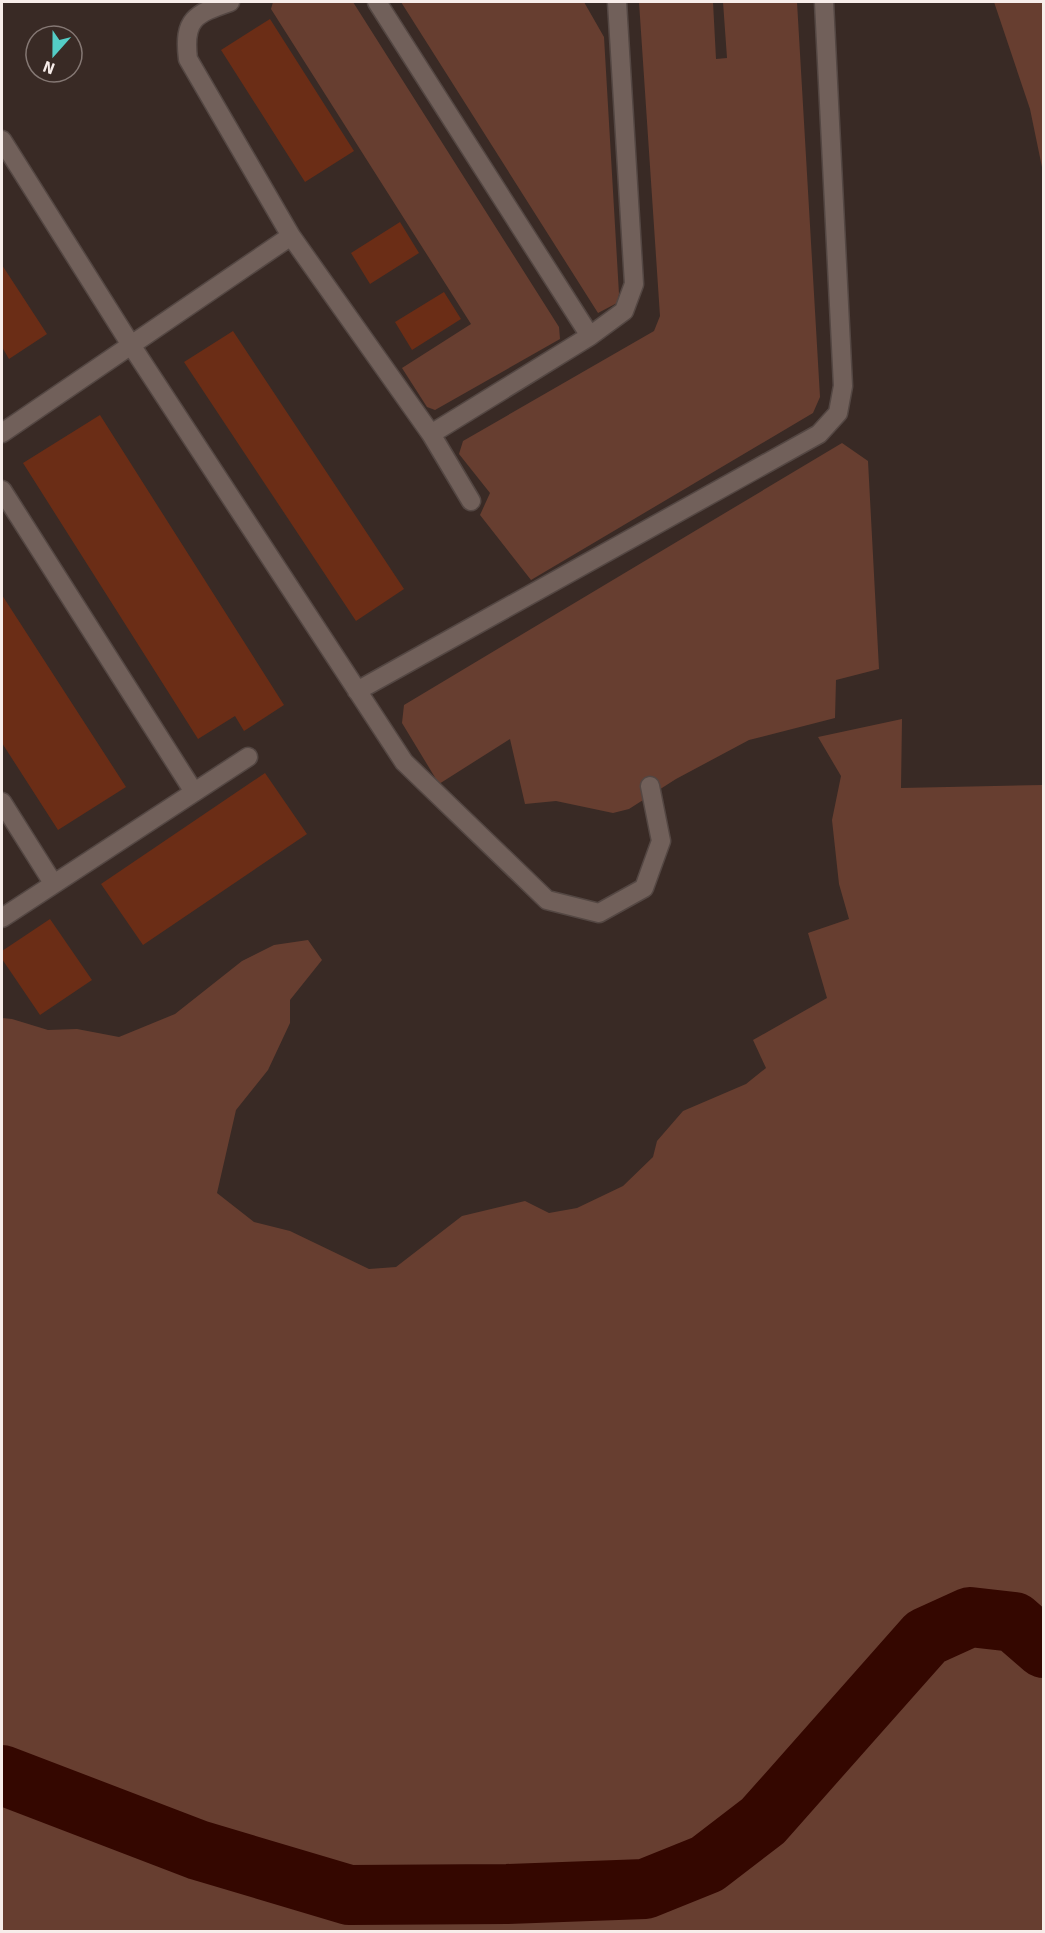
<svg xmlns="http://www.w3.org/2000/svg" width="1045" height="1933" font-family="Signika,sans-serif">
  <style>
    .green { fill: #673e30 }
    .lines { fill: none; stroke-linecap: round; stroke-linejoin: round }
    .river { stroke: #340700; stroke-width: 60 }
    .building { fill: #6b2d16 }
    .street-casing { stroke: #544743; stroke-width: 21 }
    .street { stroke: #71605a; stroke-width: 18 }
  </style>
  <rect width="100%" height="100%" fill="#392a25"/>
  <path class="green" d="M273,2H353L559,327L560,339L435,410L427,407L402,368L471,324L271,9Z
    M401,2H584L604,37L619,294L617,303L598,313Z
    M639,2H713L716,59L727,58L723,2H797L820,397L813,413L531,580L480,515L490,493L459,454L463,441L654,331L660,316Z
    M994,2H1043V172L1030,109Z
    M842,443L868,461L879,669L836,680L835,718L749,740L676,779L629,809L613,813L556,801L525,804L510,739L439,784L402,723L404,705Z
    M902,719L901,788L1043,785V1931H2V1018L12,1019L48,1030L77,1029L119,1037L175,1014L242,961L274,945L308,940L322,960L290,1000V1023L268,1070L236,1110L217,1193L254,1222L290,1231L369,1269L396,1267L462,1216L525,1201L549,1213L577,1208L623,1186L653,1157L657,1141L683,1111L746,1084L766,1068L753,1040L827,998L808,933L849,919L839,884L832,820L841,776L818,737Z"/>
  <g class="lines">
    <path class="river" d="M2,1775L198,1850L349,1895L507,1894L645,1889L707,1864L763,1821L926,1637L970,1617L1014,1622L1044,1648"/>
  </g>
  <path class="building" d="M270,19L354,151L305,182L221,50Z
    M400,222L419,253L370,284L351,253Z
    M2,265L47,334L9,359L2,347Z
    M444,292L461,319L412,350L395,322Z
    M233,331L404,589L356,621L184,362Z
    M100,415L284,705L244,731L235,716L198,739L23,463Z
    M2,595L126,787L58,830L2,743Z
    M265,773L307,834L143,945L101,884Z
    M50,919L92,980L40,1015L2,959V951Z"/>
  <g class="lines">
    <g class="street-casing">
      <path id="street" d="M230,2C195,14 183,19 188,59L291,236L431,434L590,336L624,311L634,284L617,2
        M377,2L590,336
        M2,140L131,345L404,762L547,900L599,913L644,888L661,841L650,786
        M2,433L291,236
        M431,434L471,501
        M2,490L194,792
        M357,691L819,434L838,413L843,386L824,2
        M2,802L53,883
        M2,918L248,757"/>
    </g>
    <use href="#street" class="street"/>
  </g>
  <rect width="1045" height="1933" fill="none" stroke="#f7edea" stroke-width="6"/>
  <g transform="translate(54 54) rotate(201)"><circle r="28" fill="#392a25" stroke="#857874" stroke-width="1.5"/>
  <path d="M0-4.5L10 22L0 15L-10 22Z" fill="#54cdc6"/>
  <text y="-9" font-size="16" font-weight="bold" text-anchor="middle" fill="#f7edea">N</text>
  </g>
</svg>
